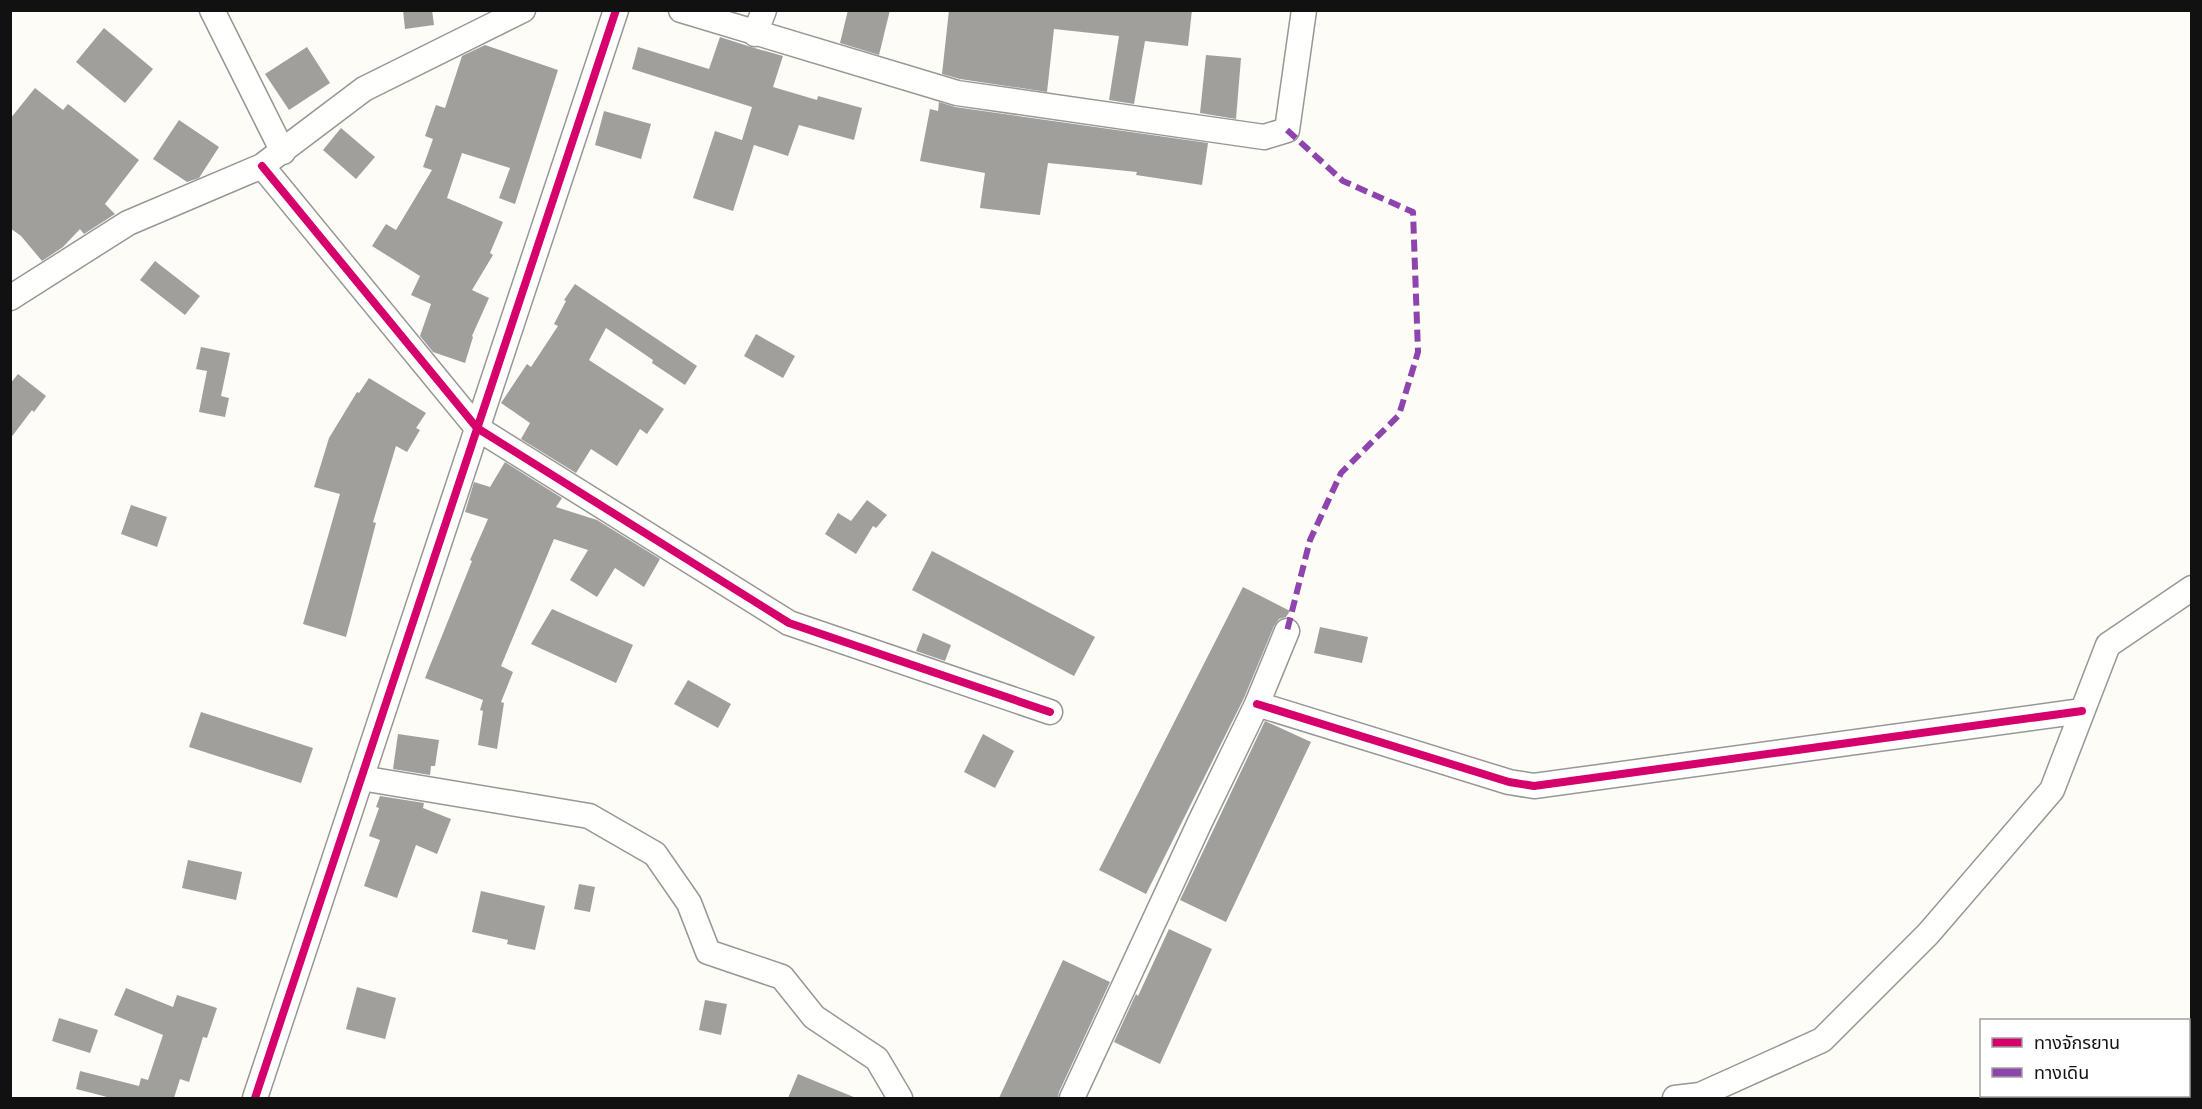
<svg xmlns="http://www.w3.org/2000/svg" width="2202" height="1109" font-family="Merriweather,'Noto Sans Thai',serif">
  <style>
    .building { fill: #a19f9c }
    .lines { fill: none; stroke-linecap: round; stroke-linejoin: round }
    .minor-casing { stroke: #979795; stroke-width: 27 }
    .minor { stroke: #fffffe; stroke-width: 24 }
    .quiet { stroke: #8e44ad; stroke-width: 6; stroke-dasharray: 12 6; stroke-linecap: butt }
    .cycleway-casing { stroke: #fff; stroke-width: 11 }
    .cycleway { stroke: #d6006c; stroke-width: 8 }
  </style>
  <rect width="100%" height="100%" fill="#fdfcf7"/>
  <path class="building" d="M403,10H432L434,25L405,29Z
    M848,10H890L879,55L840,43Z
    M949,10H1192L1188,46L1145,41L1134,104L1109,100L1119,36L1054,29L1047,92L960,79L942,74Z
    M104,28L153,69L125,103L76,62Z
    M720,37L751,47L783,56L773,87L817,100L818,96L862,108L854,140L799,125L788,156L754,145L733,211L693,198L715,131L742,140L752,107L632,69L638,47L709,69Z
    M485,45L558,70L515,204L499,198L510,168L462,153L447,198L503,222L490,253L493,255L472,290L489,298L472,336L473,337L465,363L433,352L420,336L431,304L411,295L420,276L372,246L386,224L396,230L432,170L423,167L433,139L425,136L436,105L445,108L462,56Z
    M307,47L330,83L289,110L265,74Z
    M1206,55L1241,58L1236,119L1200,113Z
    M35,88L63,110L68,104L139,160L105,204L115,214L84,234L80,229L63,247L42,261L21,236L10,228V119Z
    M939,102L955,107L1208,143L1202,185L1136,175L1137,172L1048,163L1040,215L980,208L985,173L920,161L930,109L938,111Z
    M604,111L651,124L641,159L595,145Z
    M179,120L219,147L199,178L187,182L153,159Z
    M341,128L375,157L356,179L323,150Z
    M155,261L200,296L185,315L140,280Z
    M575,284L697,366L685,385L652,363L653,360L606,328L589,360L664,409L647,434L640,429L617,466L591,449L576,473L521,439L530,423L501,403L527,364L531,367L558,326L554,324L566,301L564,300Z
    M756,334L795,356L783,378L744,356Z
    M201,347L230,353L221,396L229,398L225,417L199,412L207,371L196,369Z
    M18,374L46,396L34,412L32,410L10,439V384Z
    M369,378L426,413L416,428L420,430L407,452L396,446L373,522L376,523L346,637L303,624L340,494L314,487L329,438L357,392L359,393Z
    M505,462L562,498L556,507L597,520L660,559L644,587L615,568L597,597L570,580L588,550L554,539L501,666L513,672L501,702L504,703L497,749L478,745L483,711L480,710L483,700L425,678L472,561L470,560L488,519L465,512L474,482L490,487Z
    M867,500L887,515L876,528L873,526L856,554L825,534L838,513L851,521Z
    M131,505L167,517L157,547L121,534Z
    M932,551L1095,637L1074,676L912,590Z
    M1243,587L1290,611L1286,617L1279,619L1274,626L1244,698L1146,894L1099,870Z
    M552,609L633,645L616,683L531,644Z
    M1320,627L1368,637L1362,663L1314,653Z
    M923,633L951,645L945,661L916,651Z
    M688,680L731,704L718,728L674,704Z
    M201,712L313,748L301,783L189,747Z
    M1265,721L1311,742L1226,922L1180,900Z
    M398,734L439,740L435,766H431L430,775L393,769Z
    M983,734L1014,751L995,788L964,772Z
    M380,796L424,803L423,808L451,819L437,854L416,845L397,898L364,886L380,840L369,836L379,808L376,807Z
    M188,860L242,872L236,900L182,888Z
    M579,884L595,887L590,912L574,909Z
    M481,891L545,906L535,950L507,944L508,940L472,932Z
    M1169,929L1212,949L1160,1064L1114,1042L1136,994L1138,996Z
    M1063,960L1110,982L1059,1092L1058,1098H999Z
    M357,987L396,998L385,1039L346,1029Z
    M126,988L173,1007L177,995L217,1008L207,1038L203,1037L189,1082L180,1079L174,1098H111L76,1089L80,1071L139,1086L141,1078L148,1080L163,1035L114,1015Z
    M705,1000L727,1004L721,1035L699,1030Z
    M59,1018L98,1030L90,1053L52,1041Z
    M798,1074L856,1098H788Z"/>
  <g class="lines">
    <g class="minor-casing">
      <path id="minor" d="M212,10L283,152
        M681,10L957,93L1264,137L1287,130L1304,10
        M755,34L764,10
        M262,166L477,428L789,623L1050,712
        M10,298L128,223L262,166L364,89L523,10
        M1257,704L1509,782L1534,786L2082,711
        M361,778L589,816L655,854L689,903L708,952L782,977L814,1017L877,1059L900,1098
        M255,1098L616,10
        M1072,1098L1200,822L1257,704L1287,631
        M1675,1098L1700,1095L1822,1040L1928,934L2052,790L2108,645L2192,588"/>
    </g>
    <use href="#minor" class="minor"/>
    <path class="quiet" d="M1287,130L1343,181L1413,212L1418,352L1399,415L1341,473L1310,540L1287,631"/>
    <g class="cycleway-casing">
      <path id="cycleway" d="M262,166L477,428L789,623L1050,712
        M1257,704L1509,782L1534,786L2082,711
        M255,1098L616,10"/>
    </g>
    <use href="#cycleway" class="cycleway"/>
  </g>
  <rect width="2202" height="1109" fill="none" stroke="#111111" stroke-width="24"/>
  <rect x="1980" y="1019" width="210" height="78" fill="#ffffff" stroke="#a0a0a0" stroke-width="1.5"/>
  <rect x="1992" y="1038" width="30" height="9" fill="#d6006c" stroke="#a0a0a0" stroke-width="1.5"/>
  <text x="2034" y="1049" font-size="18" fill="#111111">ทางจักรยาน</text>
  <rect x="1992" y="1068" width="30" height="9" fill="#8e44ad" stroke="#a0a0a0" stroke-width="1.5"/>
  <text x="2034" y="1079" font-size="18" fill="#111111">ทางเดิน</text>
</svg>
